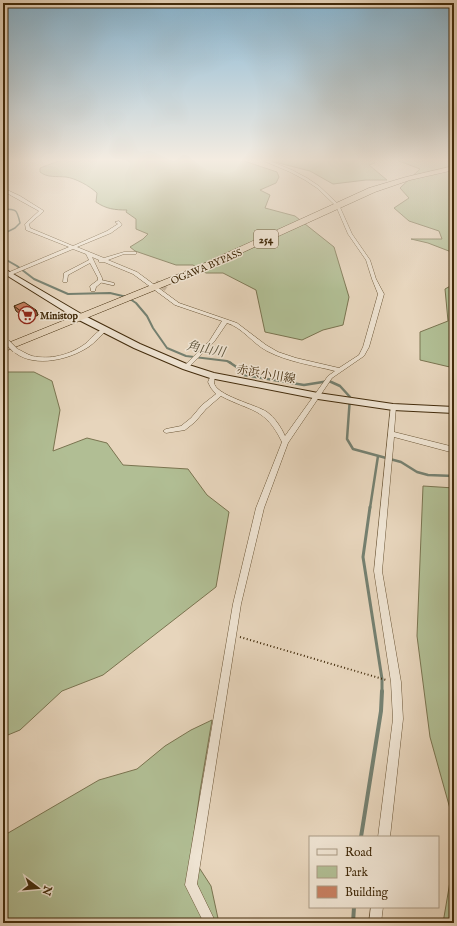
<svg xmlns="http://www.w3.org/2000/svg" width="457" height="926" font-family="'IM FELL English','Noto Serif JP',serif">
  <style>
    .green { fill: #b1be94; stroke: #7a7450 }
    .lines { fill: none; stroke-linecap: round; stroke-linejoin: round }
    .stream-far4 { stroke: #758070; stroke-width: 1.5 }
    .stream-far3 { stroke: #758070; stroke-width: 2 }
    .stream-far2 { stroke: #758070; stroke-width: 2.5 }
    .stream-far1 { stroke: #758070; stroke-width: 3 }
    .stream { stroke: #758070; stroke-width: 4 }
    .street-tunnel { stroke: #c6b399; stroke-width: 5; stroke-dasharray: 5 2.5; stroke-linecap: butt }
    .lane-casing { stroke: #6b5637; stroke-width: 3.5 }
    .street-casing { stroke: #6b5637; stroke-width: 1 }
    .secondary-casing { stroke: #422b0b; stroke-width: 2 }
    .highway-casing { stroke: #422b0b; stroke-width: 1 }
    .path { stroke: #422b0b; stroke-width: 2; stroke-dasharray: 1 2.5; stroke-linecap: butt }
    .lane { stroke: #efe4d3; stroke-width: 2.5 }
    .street { fill: #efe4d3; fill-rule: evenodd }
    .secondary { fill: #efe4d3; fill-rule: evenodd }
    .highway { fill: #e7d5bc; fill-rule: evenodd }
    .street-bridge-casing { stroke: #6b5637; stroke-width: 6; stroke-linecap: butt }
    .street-bridge { stroke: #efe4d3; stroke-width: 5 }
    .wall { fill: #ab6e53; stroke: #422b0b }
    .shaded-wall { fill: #8b5a44; stroke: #422b0b }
    .building { fill: #c78061; stroke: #422b0b }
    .labels { text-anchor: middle; stroke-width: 3; stroke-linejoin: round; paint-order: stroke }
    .far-street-label { font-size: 10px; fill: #422b0b; stroke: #efe4d3 }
    .far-poi-label { font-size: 10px; font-weight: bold; fill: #422b0b; stroke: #efe4d3; text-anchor: start }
    .shield { fill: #efe4d3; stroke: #766247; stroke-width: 1 }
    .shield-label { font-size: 11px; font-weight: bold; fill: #422b0b }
    .street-label { font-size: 12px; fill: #422b0b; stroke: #efe4d3 }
    .water-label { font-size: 13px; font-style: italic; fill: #574e35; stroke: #efe4d3 }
  </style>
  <rect width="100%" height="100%" fill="#e7d5bc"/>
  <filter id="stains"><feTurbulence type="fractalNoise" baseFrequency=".005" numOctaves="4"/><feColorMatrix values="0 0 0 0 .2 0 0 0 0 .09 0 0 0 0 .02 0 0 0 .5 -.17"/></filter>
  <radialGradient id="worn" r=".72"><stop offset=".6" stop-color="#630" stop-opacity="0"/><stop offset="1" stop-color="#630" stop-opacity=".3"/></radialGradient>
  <path class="green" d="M59,161H244L277,172L279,177L276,183L260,190L270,195L265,208L295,216L334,247L349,297L343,325L323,330L302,340L265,332L256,290L223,273H206L193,265H176L135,251L130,247L143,239L148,234L136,229V219L126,212L127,210C115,210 106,209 96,202L97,193C90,186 75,178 66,177C56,176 48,178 40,172V168Z
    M271,161H373L375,163L369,165L387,180H366L333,184L310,171Z
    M399,161H454V253L428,243L411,239H442L439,231L409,221L394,208L409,198L400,188L420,169Z
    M454,284V368L420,360V332L448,321L445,289Z
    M3,372H34L52,381L60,410L53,451L87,438L107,443L123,465L188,469L207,495L229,512L216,587L103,675L62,691L20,730L3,737Z
    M423,486L454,488V823L430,737L417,636Z
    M212,720L200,791L191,855L211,886L219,923H3V836L99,780L137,769L165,746L191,730Z
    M454,858V923H443Z"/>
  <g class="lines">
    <path class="stream-far4" d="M3,209C17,209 17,210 20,223L15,228L3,234"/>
    <path class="stream-far3" d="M3,258L17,266L34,279L68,294L110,293L127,297L136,303L147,316L153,328L167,348L186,356L227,361L231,363"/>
    <path class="stream-far2" d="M229,362L238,368L244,375L304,385L329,381L340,386L350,397L347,439L353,449L401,462L417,472L428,475L454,476
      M370,508L378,456"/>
    <path class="stream-far1" d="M370,507L363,557L382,679V692"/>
    <path class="stream" d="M361,837L381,711L382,691
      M353,923L354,907"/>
    <path class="street-tunnel" d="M156,282L166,289"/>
    <g class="lane-casing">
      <path id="lane" d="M100,281L113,284"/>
    </g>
    <g class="street-casing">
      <path id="street" d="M264,161H270L292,170L307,178L319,186L339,205L352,234L370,260L376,279L384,294L369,347L364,356L332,378L288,443L264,508L241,604L197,884L216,923H204L185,885L233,604L256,508L282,442C265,407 251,412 221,396L206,409L195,422L185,430L166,433L163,431L166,429L181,426L191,418L202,405L216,394L211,388L208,382L211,375L213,374L216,376C215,378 214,380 214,382C214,395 257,405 267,412C275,418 281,427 285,436L328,376L335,371C312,365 288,362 267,351C252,343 243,328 227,323L214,342L188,368H184V366L210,340L222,321L175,305L133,274L104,262H99V260L92,257L102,278V282L96,287L95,291H91L90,286L98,280V278L90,263L68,275L67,282H63L64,273L89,260L86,254L73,249L11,275H7V273L69,247L26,230L25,224L39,211L3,191V188L20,196L44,211L29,224L30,228L73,246L107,231L118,224L115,222L119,221L122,225L111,233L77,247L104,258L124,252H136V254H124L108,260L137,272L179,303L237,323L266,345L278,352L296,358L339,368L359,355L363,347L378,294L372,279L366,260L348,234L336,206L317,188L305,180L290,172Z
        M104,328L106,329V331C99,337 93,345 85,349C65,361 30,368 12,350L15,348C21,350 26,354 32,356C50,360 70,355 85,344C91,339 97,331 104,328Z
        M391,405H395L396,407L394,432L454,447V453L394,437L382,571L401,682L403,719L390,837H378L393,719L391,682L374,571Z
        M371,907H383L381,923H369Z"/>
    </g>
    <g class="secondary-casing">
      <path id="secondary" d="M3,268L83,315L140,344L189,365L214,373L318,393L393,404L454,407V413L393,410L318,399L210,378L183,369L134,348L77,319L3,273Z"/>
    </g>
    <g class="highway-casing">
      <path id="highway" d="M454,166V170L410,180L375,192L202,271L3,352V345L196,267L369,188L406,177Z"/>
    </g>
    <path class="path" d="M240,637L386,680"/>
    <use href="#lane" class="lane"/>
    <use href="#street" class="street"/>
    <use href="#secondary" class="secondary"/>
    <use href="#highway" class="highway"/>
    <g class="street-bridge-casing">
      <path id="street-bridge" d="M7,342L15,350"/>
    </g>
    <use href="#street-bridge" class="street-bridge"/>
  </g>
  <path class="wall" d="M14,306L36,310L38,315L28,320L16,311Z"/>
  <path class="shaded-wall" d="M36,310L38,315L28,320L26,315Z"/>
  <path class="building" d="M24,302L36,310L26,315L14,306Z"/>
  <linearGradient id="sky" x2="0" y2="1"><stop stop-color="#87b6d3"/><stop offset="0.55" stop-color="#f4ece1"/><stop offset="1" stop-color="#f4ece1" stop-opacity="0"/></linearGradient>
  <rect width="457" height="291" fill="url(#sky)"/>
  <defs>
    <g id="supermarket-ring" transform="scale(0.9)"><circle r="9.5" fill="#efe4d3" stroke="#8f2418" stroke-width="1.5"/><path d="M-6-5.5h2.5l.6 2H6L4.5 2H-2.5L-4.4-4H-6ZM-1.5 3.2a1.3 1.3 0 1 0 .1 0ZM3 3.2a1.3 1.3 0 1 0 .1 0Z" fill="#8f2418"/></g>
  </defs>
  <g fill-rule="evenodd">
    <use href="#supermarket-ring" x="27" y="315"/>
  </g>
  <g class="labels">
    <g class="far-street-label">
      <text transform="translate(206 266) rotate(-23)" y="4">OGAWA BYPASS</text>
    </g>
    <g class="far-poi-label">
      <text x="40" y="319">Ministop</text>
    </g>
    <rect class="shield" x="254" y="230" width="24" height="18" rx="3"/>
    <g class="shield-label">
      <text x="266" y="243">254</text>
    </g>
    <g class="street-label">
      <text transform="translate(266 374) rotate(10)" y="4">赤浜小川線</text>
    </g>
    <g class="water-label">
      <text transform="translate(206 348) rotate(11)" y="5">角山川</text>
    </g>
  </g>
  <rect width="457" height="926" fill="none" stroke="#e7d5bc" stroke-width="16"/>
  <rect x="4" y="4" width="449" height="918" fill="none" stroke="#422b0b" stroke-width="2"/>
  <rect x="8" y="8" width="441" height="910" fill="none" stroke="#422b0b"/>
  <rect x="309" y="836" width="130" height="72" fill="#efe4d3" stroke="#aa9a83"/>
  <rect x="317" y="849" width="20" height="6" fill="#efe4d3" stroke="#aa9a83"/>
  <text x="345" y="856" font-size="12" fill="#422b0b">Road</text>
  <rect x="317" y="866" width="20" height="12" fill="#b1be94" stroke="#aa9a83"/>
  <text x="345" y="876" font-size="12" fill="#422b0b">Park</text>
  <rect x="317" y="886" width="20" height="12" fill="#c78061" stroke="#aa9a83"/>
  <text x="345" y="896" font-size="12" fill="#422b0b">Building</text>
  <g transform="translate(38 888) rotate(106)" stroke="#efe4d3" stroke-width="3" paint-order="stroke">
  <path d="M0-3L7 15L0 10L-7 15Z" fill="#422b0b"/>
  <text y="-6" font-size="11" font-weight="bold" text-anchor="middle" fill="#422b0b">N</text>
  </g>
  <rect width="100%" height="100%" filter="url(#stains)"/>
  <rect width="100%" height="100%" fill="url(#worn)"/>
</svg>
